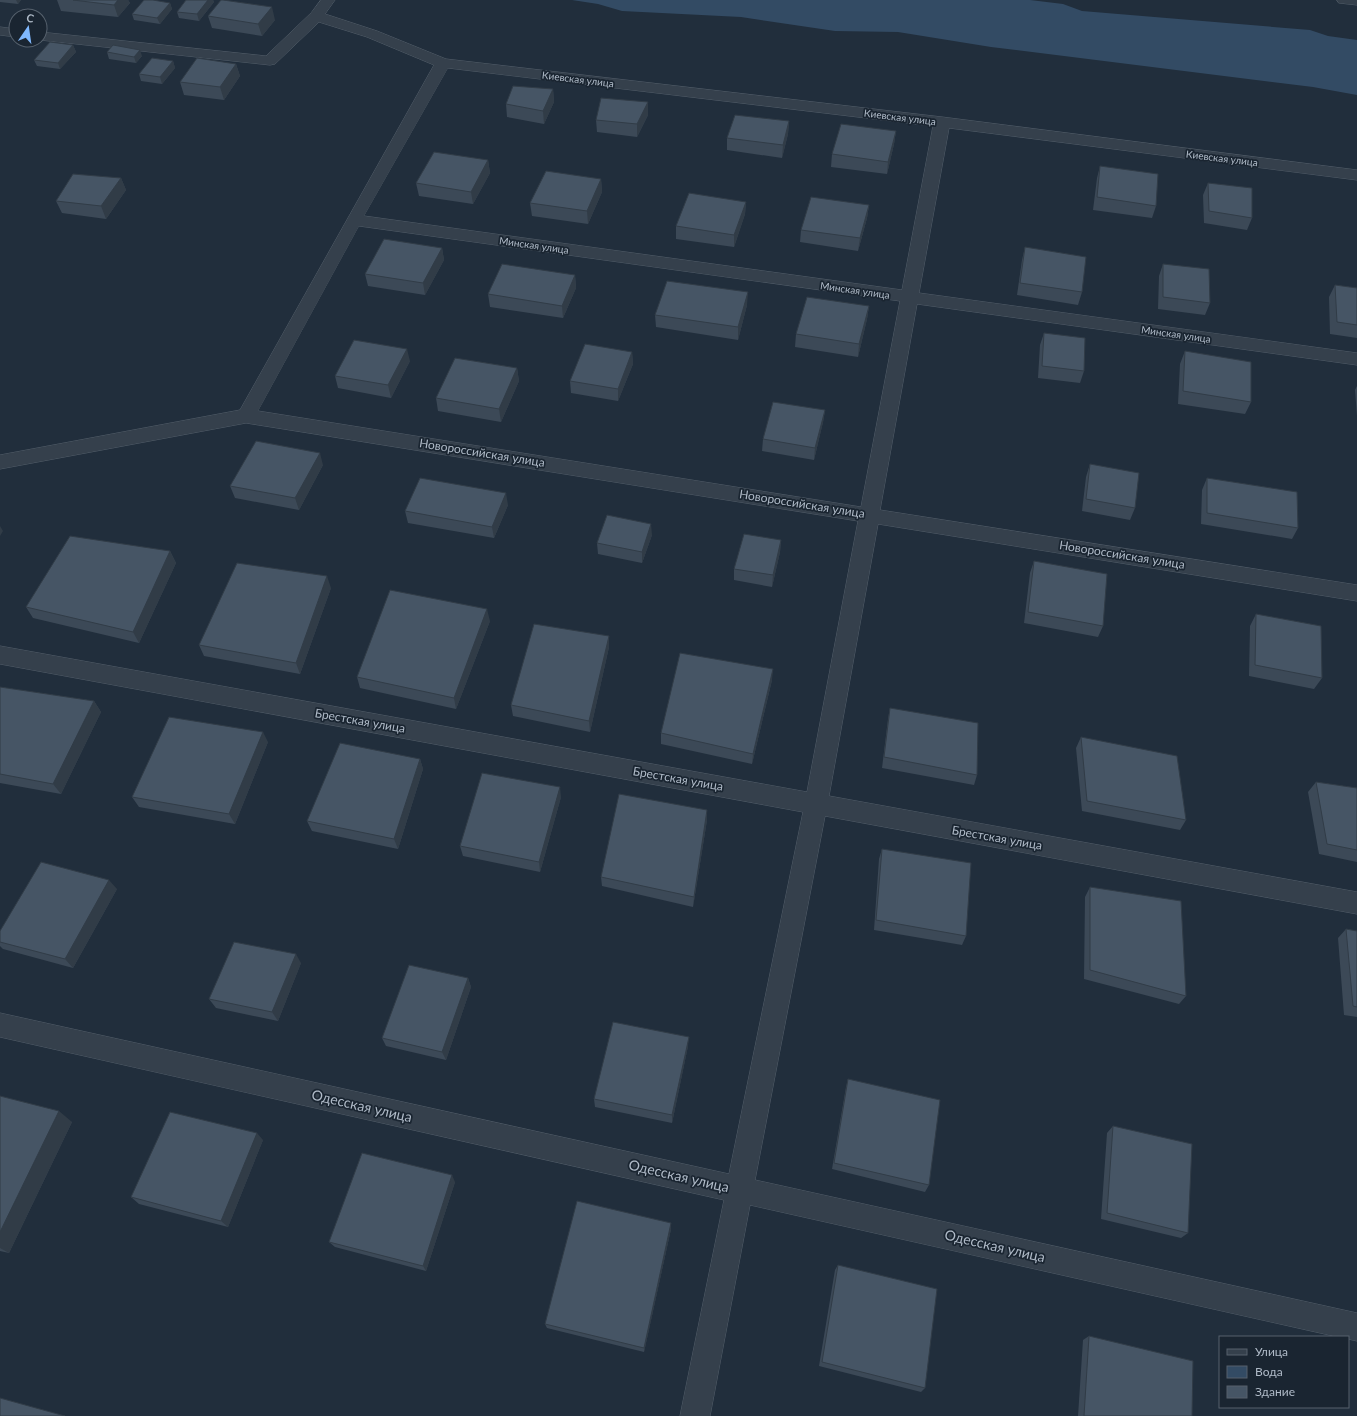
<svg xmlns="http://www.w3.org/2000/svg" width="1357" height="1416" font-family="Lato,sans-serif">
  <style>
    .water { fill: #334b64 }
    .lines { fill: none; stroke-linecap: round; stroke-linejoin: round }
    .street-casing { stroke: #535e6a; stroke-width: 1 }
    .street { fill: #35404c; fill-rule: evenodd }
    .wall { fill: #3c4957 }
    .shaded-wall { fill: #313c47 }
    .building { fill: #465565; stroke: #313c47 }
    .labels { text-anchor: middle; stroke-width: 3.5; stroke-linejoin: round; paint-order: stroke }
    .far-street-label { font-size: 10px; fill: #b0bbc8; stroke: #1a2531 }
    .street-label { font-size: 12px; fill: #b0bbc8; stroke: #1a2531 }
    .near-street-label { font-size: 14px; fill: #b0bbc8; stroke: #1a2531 }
  </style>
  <rect width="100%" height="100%" fill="#212e3c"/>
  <path class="water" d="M572,0H1030L1063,4L1082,11L1310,30L1328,36L1357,40V95L1313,87L991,47L898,32L835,31L741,17L622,11L598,4Z"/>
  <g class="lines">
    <g class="street-casing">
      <path id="street" d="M321,0H335L325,14L377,31L446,59L942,117L1357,170V180L949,128L919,293L1357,353V365L917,304L880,510L1357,585V601L878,524L829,796L1357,892V914L825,816L755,1180L1357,1313V1341L1348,1339V1337H1338L750,1205L710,1416H680L724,1200L0,1037V1013L729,1174L803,812L0,664V646L807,792L858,521L246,423L0,469V455L240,410L434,65L367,37L319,22L275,64L270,65L40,40H38H40V32L266,56L311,13ZM448,68L933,126L902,290L364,216ZM359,226L900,301L861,507L258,411Z
        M1337,0H1357V5L1339,3Z
        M0,27L16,29V37L0,35Z"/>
    </g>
    <use href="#street" class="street"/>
  </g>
  <path class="wall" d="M0,0H21L18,4L0,2Z
    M57,0H128L130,3L118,17L61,11Z
    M186,0H213L214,2L199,21L179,18L177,12Z
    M170,3L172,9L160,24L134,20L132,14Z
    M208,16L275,20L262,36L212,28Z
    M73,45L76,52L60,69L37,66L34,60Z
    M107,52L142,56L136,63L109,59Z
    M173,61L175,68L162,84L141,81L139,74Z
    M236,64L240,76L224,100L184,95L180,82Z
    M553,89L554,102L544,124L507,117L506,104Z
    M648,115L637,137L597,132L596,120Z
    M789,121L788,134L782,158L727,150V138Z
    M896,131L894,144L887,174L831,167L832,154Z
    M488,160L490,173L473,204L419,196L416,183Z
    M1100,166L1156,206L1152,218L1093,210L1097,178Z
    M121,178L126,190L106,219L62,213L56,201Z
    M601,179L602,192L588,224L532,216L530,203Z
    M1208,183L1252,218L1247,230L1204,223L1203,195Z
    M746,202L745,214L734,247L676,239V226Z
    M869,205L867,218L858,251L800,242L801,230Z
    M1025,247L1082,292L1078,305L1017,295L1022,260Z
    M442,248L444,260L425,295L368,286L365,274Z
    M1163,264L1210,303L1205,315L1158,309L1159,276Z
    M575,275L576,288L563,318L490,307L488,294Z
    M1335,285L1357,288V338L1330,334L1329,297Z
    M747,305L738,340L656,327L655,315Z
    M869,306L867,319L858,357L795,347L796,334Z
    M1044,333L1084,371L1080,383L1038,378L1040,345Z
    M1185,351L1251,402L1245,414L1178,404L1180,364Z
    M632,352L633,364L618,401L571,393L570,381Z
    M410,361L391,398L338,388L335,376Z
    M517,368L519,381L501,422L438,411L436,398Z
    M1357,386V416L1355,390Z
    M825,410L823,422L814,460L762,451L763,439Z
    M1090,464L1135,508L1130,520L1082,511L1086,477Z
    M323,465L299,510L235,498L230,486Z
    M1207,478L1298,528L1292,539L1201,524L1202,490Z
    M508,505L494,538L408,523L405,511Z
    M652,535L642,563L598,554L597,543Z
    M781,540L780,552L772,587L734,580V569Z
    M170,551L176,563L139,643L33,618L26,607Z
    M1034,561L1103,626L1098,637L1024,623L1030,573Z
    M331,588L300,674L204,656L199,645Z
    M1256,614L1322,678L1314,689L1249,676L1250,626Z
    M490,621L456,709L360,688L357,677Z
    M609,636V647L590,732L513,716L511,705Z
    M772,680L752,764L661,744V733Z
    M0,687L94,701L101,712L61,794L0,783Z
    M890,708L977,775L974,785L882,768L888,719Z
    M1081,737L1186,820L1180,830L1082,811L1076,748Z
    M268,742L235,824L139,807L132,797Z
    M420,759L423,769L398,849L312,831L307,821Z
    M1316,782L1357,788V862L1319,854L1308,792Z
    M561,797L540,872L463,856L460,846Z
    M707,810V820L693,907L602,886L601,877Z
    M882,849L966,936L962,945L874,930L879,859Z
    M1090,887L1186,996L1179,1004L1084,979L1085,897Z
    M117,889L73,968L3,949L0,946V931Z
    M1346,929L1357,931V1017L1344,1015L1338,938Z
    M301,963L278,1021L216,1008L209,999Z
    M468,978L471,987L446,1060L386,1046L382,1038Z
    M688,1046L672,1123L595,1107L594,1099Z
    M848,1079L929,1185L925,1192L832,1169L846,1087Z
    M0,1096L72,1122L9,1253L0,1251Z
    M1113,1126L1188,1233L1181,1238L1101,1219L1107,1133Z
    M263,1140L228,1227L139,1204L131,1197Z
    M455,1182L426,1271L335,1247L329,1242Z
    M671,1229L644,1352L547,1328L545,1324Z
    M838,1265L925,1388L921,1392L819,1366L835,1270Z
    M1089,1336L1192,1416H1078L1083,1340Z"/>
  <path class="shaded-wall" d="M16,0H21L18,4Z
    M118,0H128L130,3L118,17L114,5Z
    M208,0H213L214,2L199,21L197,14Z
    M170,3L172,9L160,24L157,18Z
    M272,7L275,20L262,36L258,24Z
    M73,45L76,52L60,69L58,63Z
    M140,50L142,56L136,63L134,57Z
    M173,61L175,68L162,84L160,77Z
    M236,64L240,76L224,100L220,87Z
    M553,89L554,102L544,124L543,111Z
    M648,102V115L637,137V124Z
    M789,121L788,134L782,158L783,145Z
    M896,131L894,144L887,174L888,162Z
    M488,160L490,173L473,204L471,192Z
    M121,178L126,190L106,219L101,206Z
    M601,179L602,192L588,224L587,211Z
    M746,202L745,214L734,247V235Z
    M869,205L867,218L858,251L860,238Z
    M442,248L444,260L425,295L423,283Z
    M575,275L576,288L563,318L562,306Z
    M748,292L747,305L738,340V327Z
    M869,306L867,319L858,357L859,344Z
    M407,349L410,361L391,398L388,385Z
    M632,352L633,364L618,401V389Z
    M517,368L519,381L501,422L499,409Z
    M825,410L823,422L814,460L815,448Z
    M320,453L323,465L299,510L295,498Z
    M506,493L508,505L494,538L492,527Z
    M651,524L652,535L642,563V552Z
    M0,526L3,531L0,536Z
    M781,540L780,552L772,587L773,575Z
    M170,551L176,563L139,643L133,632Z
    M327,576L331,588L300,674L296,663Z
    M487,609L490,621L456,709L454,698Z
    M609,636V647L590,732L589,721Z
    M773,669L772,680L752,764L753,754Z
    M94,701L101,712L61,794L53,784Z
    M263,732L268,742L235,824L229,814Z
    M420,759L423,769L398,849L394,839Z
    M560,787L561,797L540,872L539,862Z
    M707,810V820L693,907L694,897Z
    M109,880L117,889L73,968L65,959Z
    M296,954L301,963L278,1021L272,1012Z
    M468,978L471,987L446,1060L442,1052Z
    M689,1037L688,1046L672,1123V1115Z
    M59,1111L72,1122L9,1253L0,1248V1232Z
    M257,1133L263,1140L228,1227L221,1221Z
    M452,1175L455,1182L426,1271L423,1266Z
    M671,1223V1229L644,1352V1348Z"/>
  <path class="building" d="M73,0H118L114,5Z
    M144,0H153L170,3L157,18L132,14Z
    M186,0H208L197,14L177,12Z
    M221,0H223L272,7L258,24L208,16Z
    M50,42L73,45L58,63L34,60Z
    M113,45L140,50L134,57L107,52Z
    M152,58L173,61L160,77L139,74Z
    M197,58L236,64L220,87L180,82Z
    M513,86L553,89L543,111L506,104Z
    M601,98L648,102L637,124L596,120Z
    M735,115L789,121L783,145L727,138Z
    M841,124L896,131L888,162L832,154Z
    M434,152L488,160L471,192L416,183Z
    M1100,166L1158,174L1156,206L1097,197Z
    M546,171L601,179L587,211L530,203Z
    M73,174L121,178L101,206L56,201Z
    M1208,183L1252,188V218L1209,211Z
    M689,193L746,202L734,235L676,226Z
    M811,197L869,205L860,238L801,230Z
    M384,239L442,248L423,283L365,274Z
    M1025,247L1086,257L1082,292L1020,283Z
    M502,264L575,275L562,306L488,294Z
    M1163,264L1209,269L1210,303L1163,297Z
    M667,281L748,292L738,327L655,315Z
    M1335,285L1357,288V325L1337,322Z
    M807,297L869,306L859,344L796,334Z
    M1044,333L1085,338L1084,371L1042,366Z
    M354,340L407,349L388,385L335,376Z
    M585,344L632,352L618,389L570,381Z
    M1185,351L1251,362V402L1183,391Z
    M455,358L517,368L499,409L436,398Z
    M773,402L825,410L815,448L763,439Z
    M256,441L320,453L295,498L230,486Z
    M1090,464L1139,473L1135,508L1086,499Z
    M420,478L506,493L492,527L405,511Z
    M1207,478L1297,492L1298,528L1207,513Z
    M607,515L651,524L642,552L597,543Z
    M744,534L781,540L773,575L734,569Z
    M70,536L170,551L133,632L26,607Z
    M1034,561L1107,574L1103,626L1028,612Z
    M237,563L327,576L296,663L199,645Z
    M390,590L487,609L454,698L357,677Z
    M1256,614L1321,626L1322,678L1255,665Z
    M534,624L609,636L589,721L511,705Z
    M680,653L773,669L753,754L661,733Z
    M0,687L94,701L53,784L0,774Z
    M890,708L978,723L977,775L884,757Z
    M169,717L263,732L229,814L132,797Z
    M1081,737L1177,756L1186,820L1087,801Z
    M340,743L420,759L394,839L307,821Z
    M482,773L560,787L539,862L460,846Z
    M1316,782L1357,788V850L1327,844Z
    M619,794L707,810L694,897L601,877Z
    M882,849L971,863L966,936L876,920Z
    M41,862L109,880L65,959L0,942V931Z
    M1090,887L1181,901L1186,996L1090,970Z
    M1346,929L1357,931V1007L1353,1006Z
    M234,942L296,954L272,1012L209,999Z
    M409,965L468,978L442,1052L382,1038Z
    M613,1022L689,1037L672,1115L594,1099Z
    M848,1079L940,1100L929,1185L834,1163Z
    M0,1096L59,1111L0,1232Z
    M170,1112L257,1133L221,1221L131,1197Z
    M1113,1126L1192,1144L1188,1233L1107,1213Z
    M362,1153L452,1175L423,1266L329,1242Z
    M577,1201L671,1223L644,1348L545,1324Z
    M838,1265L937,1289L925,1388L822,1362Z
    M1089,1336L1193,1361L1192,1416H1084Z
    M0,1398L65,1416H0Z"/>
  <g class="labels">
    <g class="far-street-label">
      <text transform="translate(578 79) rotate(7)" y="4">Киевская улица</text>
      <text transform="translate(900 117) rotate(7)" y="4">Киевская улица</text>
      <text transform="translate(1222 158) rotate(7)" y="4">Киевская улица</text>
      <text transform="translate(534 245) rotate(8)" y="4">Минская улица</text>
      <text transform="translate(855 290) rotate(8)" y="4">Минская улица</text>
      <text transform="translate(1176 334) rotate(8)" y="4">Минская улица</text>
    </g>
    <g class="street-label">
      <text transform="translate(482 453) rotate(9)" y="4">Новороссийская улица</text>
      <text transform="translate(802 504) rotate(9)" y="4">Новороссийская улица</text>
      <text transform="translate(1122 555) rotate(9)" y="4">Новороссийская улица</text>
      <text transform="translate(360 721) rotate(10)" y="4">Брестская улица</text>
      <text transform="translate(678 779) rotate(10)" y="4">Брестская улица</text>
      <text transform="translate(997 838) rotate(10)" y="4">Брестская улица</text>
    </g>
    <g class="near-street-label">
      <text transform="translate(362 1106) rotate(13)" y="5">Одесская улица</text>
      <text transform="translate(679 1176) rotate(13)" y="5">Одесская улица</text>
      <text transform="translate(995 1246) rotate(13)" y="5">Одесская улица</text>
    </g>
  </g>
  <rect x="1219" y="1336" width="130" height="72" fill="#1a2531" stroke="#56616d"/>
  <rect x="1227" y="1349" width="20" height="6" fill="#35404c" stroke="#56616d"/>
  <text x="1255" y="1356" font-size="12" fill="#b0bbc8">Улица</text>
  <rect x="1227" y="1366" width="20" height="12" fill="#334b64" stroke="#56616d"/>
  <text x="1255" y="1376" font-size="12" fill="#b0bbc8">Вода</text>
  <rect x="1227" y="1386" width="20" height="12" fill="#465565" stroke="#56616d"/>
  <text x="1255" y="1396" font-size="12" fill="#b0bbc8">Здание</text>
  <g transform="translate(28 28) rotate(13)"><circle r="19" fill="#1a2531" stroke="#56616d"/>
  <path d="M0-3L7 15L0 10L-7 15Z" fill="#7fb8fe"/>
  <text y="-6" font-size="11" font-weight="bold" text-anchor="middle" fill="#b0bbc8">С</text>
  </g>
</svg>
